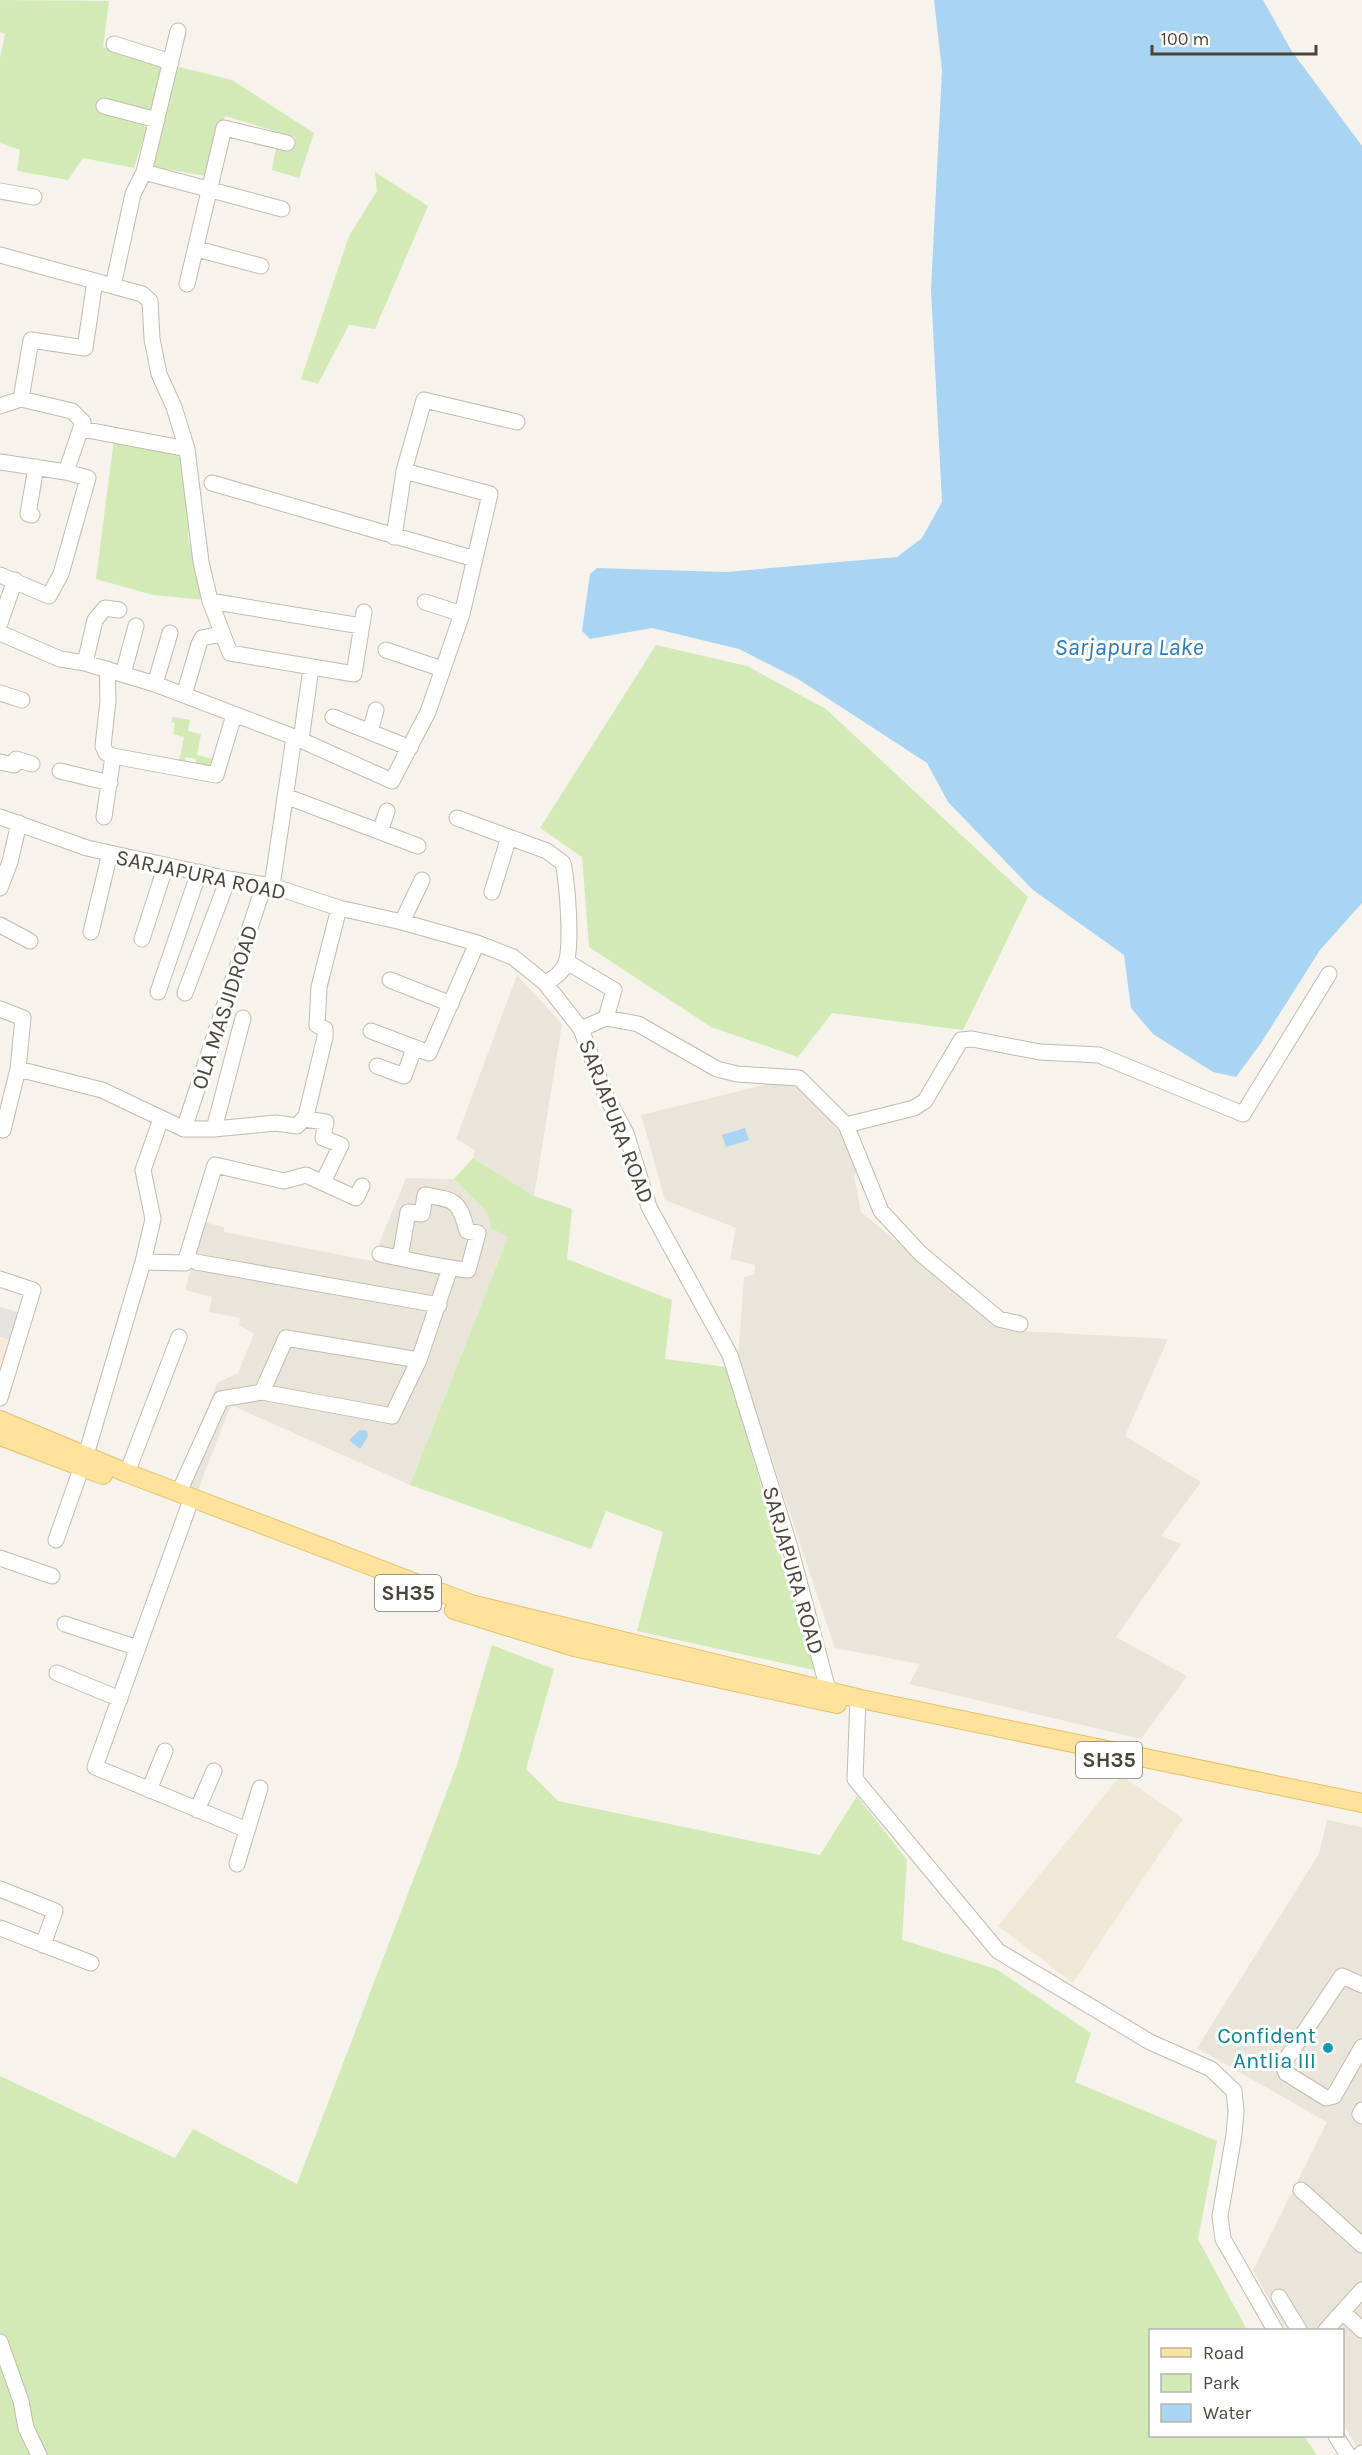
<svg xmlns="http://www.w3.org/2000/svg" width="1362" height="2455" font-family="Karla,sans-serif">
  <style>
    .residential { fill: #eae5da }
    .commercial { fill: #f7ead8 }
    .education { fill: #efe8d6 }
    .green { fill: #d2eab5 }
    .parking { fill: #e5e3e0 }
    .water { fill: #a9d4f2 }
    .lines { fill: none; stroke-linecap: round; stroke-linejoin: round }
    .minor-casing { stroke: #c2bbae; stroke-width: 17 }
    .major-casing { stroke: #e6c16a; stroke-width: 20 }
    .minor { stroke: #fff; stroke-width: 15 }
    .major { stroke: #ffe39c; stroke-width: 18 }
    .culture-dot { fill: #0f9aa8; stroke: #fff; stroke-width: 2 }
    .labels { text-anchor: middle; stroke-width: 6; stroke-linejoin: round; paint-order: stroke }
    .shield { fill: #fff; stroke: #817c74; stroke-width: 1.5 }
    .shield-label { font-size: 21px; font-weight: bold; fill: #4b4439 }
    .street-label { font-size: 22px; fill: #4b4439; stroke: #fff }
    .culture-label { font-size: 22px; fill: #0d838f; stroke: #fff; text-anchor: end }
    .water-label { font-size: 24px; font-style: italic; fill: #2e7ab2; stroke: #fff }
  </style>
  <rect width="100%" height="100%" fill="#f6f3ec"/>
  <path class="residential" d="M517,975L562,1024L534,1196L473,1158L475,1150L456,1139Z
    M788,1079L816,1102L853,1150L859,1167L854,1177L861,1212L1004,1330L1168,1339L1125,1436L1201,1482L1161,1536L1181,1544L1116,1637L1187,1676L1141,1739L909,1684L920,1664L835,1648L738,1359L744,1277L754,1275L755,1265L730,1259L736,1228L665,1200L641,1115Z
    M406,1178L454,1179L487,1212L491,1228L508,1237L410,1485L231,1405L198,1490L179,1484L217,1383L238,1373L254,1334L239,1325L240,1318L209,1312L212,1297L185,1290L204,1222L224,1227V1232L372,1261Z
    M1327,1820L1362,1827V2455L1343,2424L1342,2330H1286L1253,2270L1327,2122L1197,2048L1319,1854Z"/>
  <path class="commercial" d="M0,1338L11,1341L0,1381Z"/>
  <path class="education" d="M1121,1775L1183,1819L1073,1983L998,1926Z"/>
  <path class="green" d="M0,0L109,1L103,47L165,65L153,114L99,102L98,110L147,127L134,168L83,158L68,180L17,171L20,150L0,143V58L5,34L0,32Z
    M175,66L232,80L314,133L299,178L272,170L276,147L294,149L295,137L225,116L206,176L154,167Z
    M375,172L428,206L375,329L349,325L318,384L301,379L349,236L377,191Z
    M114,439L178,453L182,459L189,509L188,538L206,600L153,595L96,579Z
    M656,645L747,666L826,709L1028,897L963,1030L832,1013L798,1057L711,1027L589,947L582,857L540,828Z
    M173,717L190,720L188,731L201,734L197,755L213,759L210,769L195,767L196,759L186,757L184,764L179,763L184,737L173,734L175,723L171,722Z
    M473,1158L534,1196L572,1209L567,1259L672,1300L665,1359L727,1367L814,1670L637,1631L663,1532L606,1511L591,1549L410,1485L508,1237L491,1228L487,1212L454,1179Z
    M492,1645L554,1669L526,1769L558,1801L820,1855L857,1796L907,1860L902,1940L996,1969L1091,2033L1075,2082L1217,2141L1198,2239L1247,2330H1150V2436H1304L1317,2455H0V2076L175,2158L193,2129L297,2184L457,1765Z"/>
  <path class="parking" d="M0,1307L21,1313L9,1340L0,1337Z"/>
  <path class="water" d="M934,0H1263L1291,50L1362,146V903L1320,950L1261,1043L1236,1077L1213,1072L1153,1034L1131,1008L1124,955L1033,890L948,802L927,763L798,679L739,649L652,628L590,639L582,631L590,574L597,568L726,572L897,557L922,538L942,502L931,290L942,70Z
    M745,1128L749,1140L726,1147L722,1135Z
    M360,1430L367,1431L368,1436L360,1449L349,1440Z"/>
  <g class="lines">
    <g class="minor-casing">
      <path id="minor" d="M114,44L171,62
        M104,106L157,120
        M144,172L282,209
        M0,191L34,197
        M197,249L261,266
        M0,255L142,294L150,301L152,339L159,374L174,407L187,449L201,562L210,601L230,653L354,674L364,612
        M187,284L224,128L287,143
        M113,286L133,194L144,172L178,31
        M21,399L31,340L85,348L95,281
        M0,406L21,399L72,411L83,422L66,472
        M82,429L187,449
        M0,462L66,472L88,478L61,574L49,596L0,575
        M212,483L475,559
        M32,515L28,514L36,467
        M394,537L404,471L424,400L517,422
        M210,601L361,626
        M425,602L462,614
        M0,623L15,580
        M0,633L60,659L85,663L155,684L294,737L392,781L428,712L462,614L490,494L404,471
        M386,650L442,669
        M85,663L95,620L105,608L119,610
        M107,669L108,701L103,746L106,753L113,756L216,775L234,715
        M123,674L136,626
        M155,684L170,633
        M0,693L22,700
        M184,695L199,644L202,638L221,634
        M333,717L410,748
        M370,732L376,710
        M301,740L311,668
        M0,762L14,765L16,759L32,764
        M60,771L110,783
        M285,796L418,846
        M0,817L87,848L228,879L272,886L339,908L402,922L477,943L513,957L545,983L581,1029L606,1096L626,1133L649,1207L730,1355L789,1544L831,1701
        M104,817L113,756
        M457,818L547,851L563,863C567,881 573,949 565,965C561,974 554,978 545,983
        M380,832L387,811
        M272,886L294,737
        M0,888L10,862L19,823
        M492,892L509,837
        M402,922L422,880
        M0,925L30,941
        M91,932L110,853
        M142,939L166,865
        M567,962L614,990L606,1018
        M390,980L451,1004
        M158,992L199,872
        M185,993L228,879
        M0,1009L23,1018L18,1069L3,1130L0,1129
        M581,1029L606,1018L638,1024L717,1069L737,1074L799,1078L846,1125L914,1108L925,1101L961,1040L972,1039L1040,1052L1099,1055L1243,1114L1329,974
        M371,1031L429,1053L477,943
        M377,1066L404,1076L414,1049
        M18,1069L102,1090L184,1129H214L276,1123L297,1126L306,1116L325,1037V1029L317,1025L319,987L339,908
        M304,1119L326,1122L323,1138L341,1145L323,1182
        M846,1125L881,1211L921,1254L999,1319L1020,1324
        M184,1129L264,885
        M214,1129L243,1018
        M380,1254C409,1260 438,1267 468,1270L478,1233L467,1231C459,1200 455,1200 425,1195L422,1214L408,1212L400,1258
        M143,1262L185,1263L215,1165L284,1181L306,1175L356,1198L362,1186
        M196,1262L439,1305
        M0,1279L33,1290L0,1398
        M262,1392L286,1338L419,1360
        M127,1473L179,1337
        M179,1492L221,1399L262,1392L392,1416L419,1360L450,1268
        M192,1497L95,1767L247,1830
        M56,1540L86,1455L143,1262L153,1219L143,1170L161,1119
        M0,1558L52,1576
        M65,1624L138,1648
        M57,1673L120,1699
        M858,1698L855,1779L998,1951L1150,2042L1211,2069L1234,2091L1236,2111L1234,2135L1220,2216L1223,2239L1275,2330
        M149,1790L165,1751
        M197,1810L214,1771
        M237,1864L260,1788
        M0,1889L55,1911L43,1945
        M0,1928L91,1963
        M1362,1985L1342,1976L1283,2064L1286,2073L1326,2098L1334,2096L1362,2047
        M1362,2110L1360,2114L1362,2116
        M1301,2190L1362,2245
        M1279,2297L1299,2330
        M1343,2312L1362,2330
        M1326,2330L1362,2290
        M0,2342L21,2401L26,2428L39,2455
        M1336,2436L1348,2455
        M1360,2455L1362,2453"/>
    </g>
    <g class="major-casing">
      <path id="major" d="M0,1420L127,1473L471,1604L861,1699L1362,1803
        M0,1436L103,1475
        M454,1610L574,1647L837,1704"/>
    </g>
    <use href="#minor" class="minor"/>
    <use href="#major" class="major"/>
  </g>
  <circle class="culture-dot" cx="1328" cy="2048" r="6"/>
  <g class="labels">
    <g class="shield">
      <rect x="375" y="1575" width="66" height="36" rx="4.5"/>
      <rect x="1076" y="1742" width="66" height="36" rx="4.5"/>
    </g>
    <g class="shield-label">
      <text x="408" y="1600">SH35</text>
      <text x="1109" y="1767">SH35</text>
    </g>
    <g class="street-label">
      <text transform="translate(201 874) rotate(12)" y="8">SARJAPURA ROAD</text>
      <text transform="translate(224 1007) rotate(-72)" y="8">OLA MASJIDROAD</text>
      <text transform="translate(617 1121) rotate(69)" y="8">SARJAPURA ROAD</text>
      <text transform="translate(794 1570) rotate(74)" y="8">SARJAPURA ROAD</text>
    </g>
    <g class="culture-label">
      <text x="1316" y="2043">Confident<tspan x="1316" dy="25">Antlia III</tspan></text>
    </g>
    <g class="water-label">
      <text x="1129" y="655">Sarjapura Lake</text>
    </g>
  </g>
  <rect x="1149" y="2329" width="195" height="108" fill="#ffffff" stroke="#b7b4b0" stroke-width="1.5"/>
  <rect x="1161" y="2348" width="30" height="9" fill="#ffe39c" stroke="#b7b4b0" stroke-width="1.5"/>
  <text x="1203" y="2359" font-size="18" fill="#4b4439">Road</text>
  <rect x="1161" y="2374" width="30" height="18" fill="#d2eab5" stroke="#b7b4b0" stroke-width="1.5"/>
  <text x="1203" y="2389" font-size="18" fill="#4b4439">Park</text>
  <rect x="1161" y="2404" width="30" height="18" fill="#a9d4f2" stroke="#b7b4b0" stroke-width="1.5"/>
  <text x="1203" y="2419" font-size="18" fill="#4b4439">Water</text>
  <path d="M1152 45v9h164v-9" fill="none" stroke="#4b4439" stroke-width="3"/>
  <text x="1161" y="45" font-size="18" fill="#4b4439" stroke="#ffffff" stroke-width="4.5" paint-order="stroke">100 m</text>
</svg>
